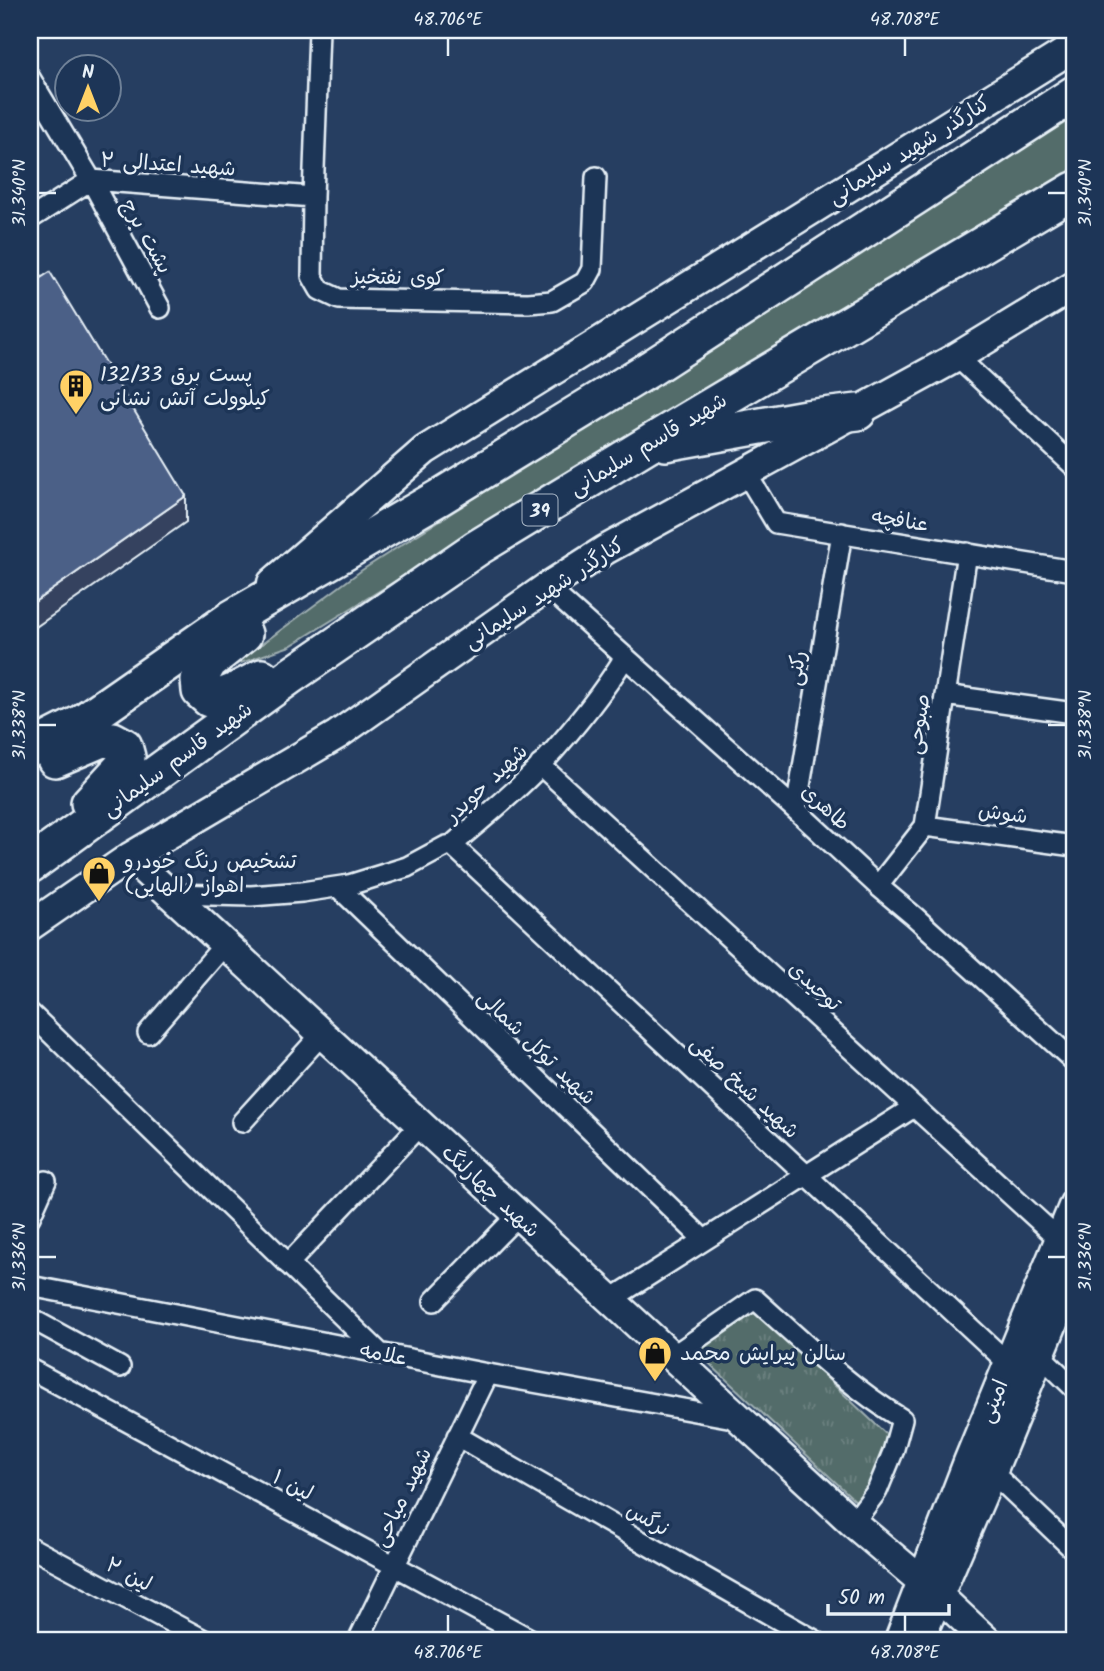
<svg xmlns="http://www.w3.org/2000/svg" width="1104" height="1671" font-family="Kalam,'Playpen Sans Arabic',sans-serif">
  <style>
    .grass { fill: #536c6a; stroke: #9eaeb1; stroke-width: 2 }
    .park { fill: url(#park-tufts); stroke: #9eaeb1; stroke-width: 2 }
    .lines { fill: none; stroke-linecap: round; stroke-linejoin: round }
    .street-casing { stroke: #e8f1f8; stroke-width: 24 }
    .secondary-casing { stroke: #e8f1f8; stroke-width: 33 }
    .highway-casing { stroke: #e8f1f8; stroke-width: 40 }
    .street { stroke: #1d3557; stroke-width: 19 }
    .secondary { stroke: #1d3557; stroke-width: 28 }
    .highway { stroke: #1d3557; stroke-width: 35 }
    .shaded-wall { fill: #35435e; stroke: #e8f1f8; stroke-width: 2 }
    .building { fill: #4c6087; stroke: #e8f1f8; stroke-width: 2 }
    .ticks { fill: none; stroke: #e8f1f8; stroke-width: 2.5 }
    .labels { text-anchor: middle; stroke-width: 7; stroke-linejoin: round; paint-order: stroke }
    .shield { fill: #1d3557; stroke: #abb9c8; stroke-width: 2 }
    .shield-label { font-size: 19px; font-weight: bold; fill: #e8f1f8 }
    .street-label { font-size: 21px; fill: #e8f1f8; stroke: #1d3557 }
    .poi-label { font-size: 21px; fill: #e8f1f8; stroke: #1d3557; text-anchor: start }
    .neatline { fill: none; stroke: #e8f1f8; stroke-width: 2.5 }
    .ticks-label { font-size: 18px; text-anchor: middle; fill: #e8f1f8 }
  </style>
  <defs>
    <pattern id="park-tufts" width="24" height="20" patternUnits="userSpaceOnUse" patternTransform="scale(1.75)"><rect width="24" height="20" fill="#536c6a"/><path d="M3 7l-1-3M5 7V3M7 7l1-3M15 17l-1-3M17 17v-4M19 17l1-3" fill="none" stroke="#6c8180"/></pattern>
  </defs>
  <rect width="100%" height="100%" fill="#263e61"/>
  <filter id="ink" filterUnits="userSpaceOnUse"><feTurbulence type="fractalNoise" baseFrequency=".0143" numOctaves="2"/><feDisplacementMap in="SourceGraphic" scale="14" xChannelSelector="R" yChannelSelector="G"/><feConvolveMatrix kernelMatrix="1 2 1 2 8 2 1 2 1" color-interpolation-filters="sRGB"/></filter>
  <g filter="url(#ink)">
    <path class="grass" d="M1074,115V165L1058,185L672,410L290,646L232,666L362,570Z"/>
    <path class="park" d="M755,1310L889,1437L861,1506L697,1352Z"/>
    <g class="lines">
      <g class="street-casing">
        <path id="street" d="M319,30L313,197L312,276L320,290L339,299L528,303L552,301L585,282L592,269L596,177
          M30,78L91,180L160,308
          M30,219L91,180L313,197
          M957,357L1074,466
          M746,473L776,523L1074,571
          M547,587L796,810L878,886L915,917L1074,1061
          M945,695L1074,713
          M540,765L1059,1239
          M796,810L842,533
          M925,826L1074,846
          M452,845L1008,1363
          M878,886L925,826L967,553
          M338,887L704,1240
          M170,894L251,896L302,892L349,885L407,867L446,846L452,845C482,819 514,794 541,765C572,731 601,696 625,657
          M30,1013L380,1353
          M148,1033L225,944
          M242,1122L322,1034
          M30,1217L46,1181
          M288,1264L420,1125
          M30,1286L488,1374L739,1419
          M610,1300L914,1107
          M434,1301L518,1215
          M30,1318L120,1367
          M1040,1355L1074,1388
          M671,1357L755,1299C802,1341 848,1386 902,1419L893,1452L877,1491L853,1523
          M30,1369L534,1641
          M457,1436L816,1641
          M992,1472L1074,1550
          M30,1547L206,1641
          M358,1641L488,1374"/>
      </g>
      <g class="secondary-casing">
        <path id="secondary" d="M272,583L425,450L1074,47
          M130,857L853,1523L939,1596L987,1641
          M30,926L130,857L337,735L547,587L605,550L957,357L1074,286
          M899,1641L968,1462L1074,1204
          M919,1641L992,1472L1074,1272"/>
      </g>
      <g class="highway-casing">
        <path id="highway" d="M665,443L806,418L858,412
          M244,634L209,662L199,680L200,691L209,699L218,698L233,692L262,677
          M30,749L81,723L232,618L440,497L651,368L1074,94
          M55,759L102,739L113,740L124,746L127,757L124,765L89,803
          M30,865L289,677L477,548L686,421L1074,190"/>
      </g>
      <use href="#street" class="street"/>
      <use href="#secondary" class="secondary"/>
      <use href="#highway" class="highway"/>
    </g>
    <path class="shaded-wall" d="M186,496V522L30,631V605Z"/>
    <path class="building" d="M50,272L186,496L30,605V285Z"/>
  </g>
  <path class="ticks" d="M448,38V56M905,38V56M38,193H56M1048,193H1066M38,725H56M1048,725H1066M38,1257H56M1048,1257H1066M448,1615V1632M905,1615V1632"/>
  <defs>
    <g id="building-pin" transform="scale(1.75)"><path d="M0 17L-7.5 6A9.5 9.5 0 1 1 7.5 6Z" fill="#ffd166" stroke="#1d3557"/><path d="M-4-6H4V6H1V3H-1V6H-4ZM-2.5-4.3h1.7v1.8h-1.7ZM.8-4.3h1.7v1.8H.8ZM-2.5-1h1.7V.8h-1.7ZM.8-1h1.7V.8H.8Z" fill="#111"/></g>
    <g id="shop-pin" transform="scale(1.75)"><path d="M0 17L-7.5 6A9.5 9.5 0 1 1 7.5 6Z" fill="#ffd166" stroke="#1d3557"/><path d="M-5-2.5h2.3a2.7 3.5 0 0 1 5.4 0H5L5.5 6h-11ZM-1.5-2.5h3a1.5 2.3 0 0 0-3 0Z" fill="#111"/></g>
  </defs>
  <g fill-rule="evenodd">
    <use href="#building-pin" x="76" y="386"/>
    <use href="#shop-pin" x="99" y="873"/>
    <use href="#shop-pin" x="655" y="1353"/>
  </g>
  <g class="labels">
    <rect class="shield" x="522.5" y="494.5" width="35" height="31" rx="5"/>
    <g class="shield-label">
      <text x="540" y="517">39</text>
    </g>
    <g class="street-label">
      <text transform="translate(909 150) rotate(-32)" y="7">کنارگذر شهید سلیمانی</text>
      <text transform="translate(168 164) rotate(4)" y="7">شهید اعتدالی ۲</text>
      <text transform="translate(147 236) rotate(61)" y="7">پشت برج</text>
      <text transform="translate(398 277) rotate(1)" y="7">کوی نفتخیز</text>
      <text transform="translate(648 444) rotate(-31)" y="7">شهید قاسم سلیمانی</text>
      <text transform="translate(900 520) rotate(9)" y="7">عنافچه</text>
      <text transform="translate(544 593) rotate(-33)" y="7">کنارگذر شهید سلیمانی</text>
      <text transform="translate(796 668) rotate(-81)" y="7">رکنی</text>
      <text transform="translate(918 724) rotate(-81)" y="7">صبوحی</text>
      <text transform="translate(177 759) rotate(-36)" y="7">شهید قاسم سلیمانی</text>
      <text transform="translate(486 783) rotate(-43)" y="7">شهید حویدر</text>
      <text transform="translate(826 807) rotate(42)" y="7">طاهری</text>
      <text transform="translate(1003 813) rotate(8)" y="7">شوش</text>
      <text transform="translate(815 986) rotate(42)" y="7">توحیدی</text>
      <text transform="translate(537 1047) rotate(44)" y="7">شهید توکل شمالی</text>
      <text transform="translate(745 1087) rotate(43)" y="7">شهید شیخ صفی</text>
      <text transform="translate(491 1191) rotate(43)" y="7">شهید چهارلنگ</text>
      <text transform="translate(384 1354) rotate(11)" y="7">علامه</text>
      <text transform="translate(993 1401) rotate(-68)" y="7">امینی</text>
      <text transform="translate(293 1485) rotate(28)" y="7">لین ۱</text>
      <text transform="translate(402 1497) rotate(-64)" y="7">شهید میاحی</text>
      <text transform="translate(648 1519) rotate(30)" y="7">نرگس</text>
      <text transform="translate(129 1574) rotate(28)" y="7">لین ۲</text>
    </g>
    <g class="poi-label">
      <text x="100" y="381">پست برق 132/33<tspan x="100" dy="24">کیلوولت آتش نشانی</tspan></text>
      <text x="124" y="868">تشخیص رنگ خودرو<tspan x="124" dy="24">اهواز (الهایی)</tspan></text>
      <text x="680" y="1360">سالن پیرایش محمد</text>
    </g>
  </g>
  <rect width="1104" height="1671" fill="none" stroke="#1d3557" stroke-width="77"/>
  <g transform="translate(88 88)"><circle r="33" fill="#1d3557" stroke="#6e8097" stroke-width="2"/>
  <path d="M0-5L12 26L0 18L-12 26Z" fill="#ffd166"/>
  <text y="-10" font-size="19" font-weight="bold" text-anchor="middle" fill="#e8f1f8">N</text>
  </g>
  <path d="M828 1604v10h121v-10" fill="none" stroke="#e8f1f8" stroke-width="3.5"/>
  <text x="838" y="1604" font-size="21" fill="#e8f1f8" stroke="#1d3557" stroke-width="5" paint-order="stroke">50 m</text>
  <rect x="38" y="38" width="1028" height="1594" class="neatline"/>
  <g class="ticks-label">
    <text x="448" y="25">48.706°E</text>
    <text x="905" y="25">48.708°E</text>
    <text transform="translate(19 193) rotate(-90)" y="6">31.340°N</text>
    <text transform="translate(1085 193) rotate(-90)" y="6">31.340°N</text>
    <text transform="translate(19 725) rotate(-90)" y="6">31.338°N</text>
    <text transform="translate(1085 725) rotate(-90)" y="6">31.338°N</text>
    <text transform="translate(19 1257) rotate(-90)" y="6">31.336°N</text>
    <text transform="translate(1085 1257) rotate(-90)" y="6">31.336°N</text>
    <text x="448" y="1658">48.706°E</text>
    <text x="905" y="1658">48.708°E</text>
  </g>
</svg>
